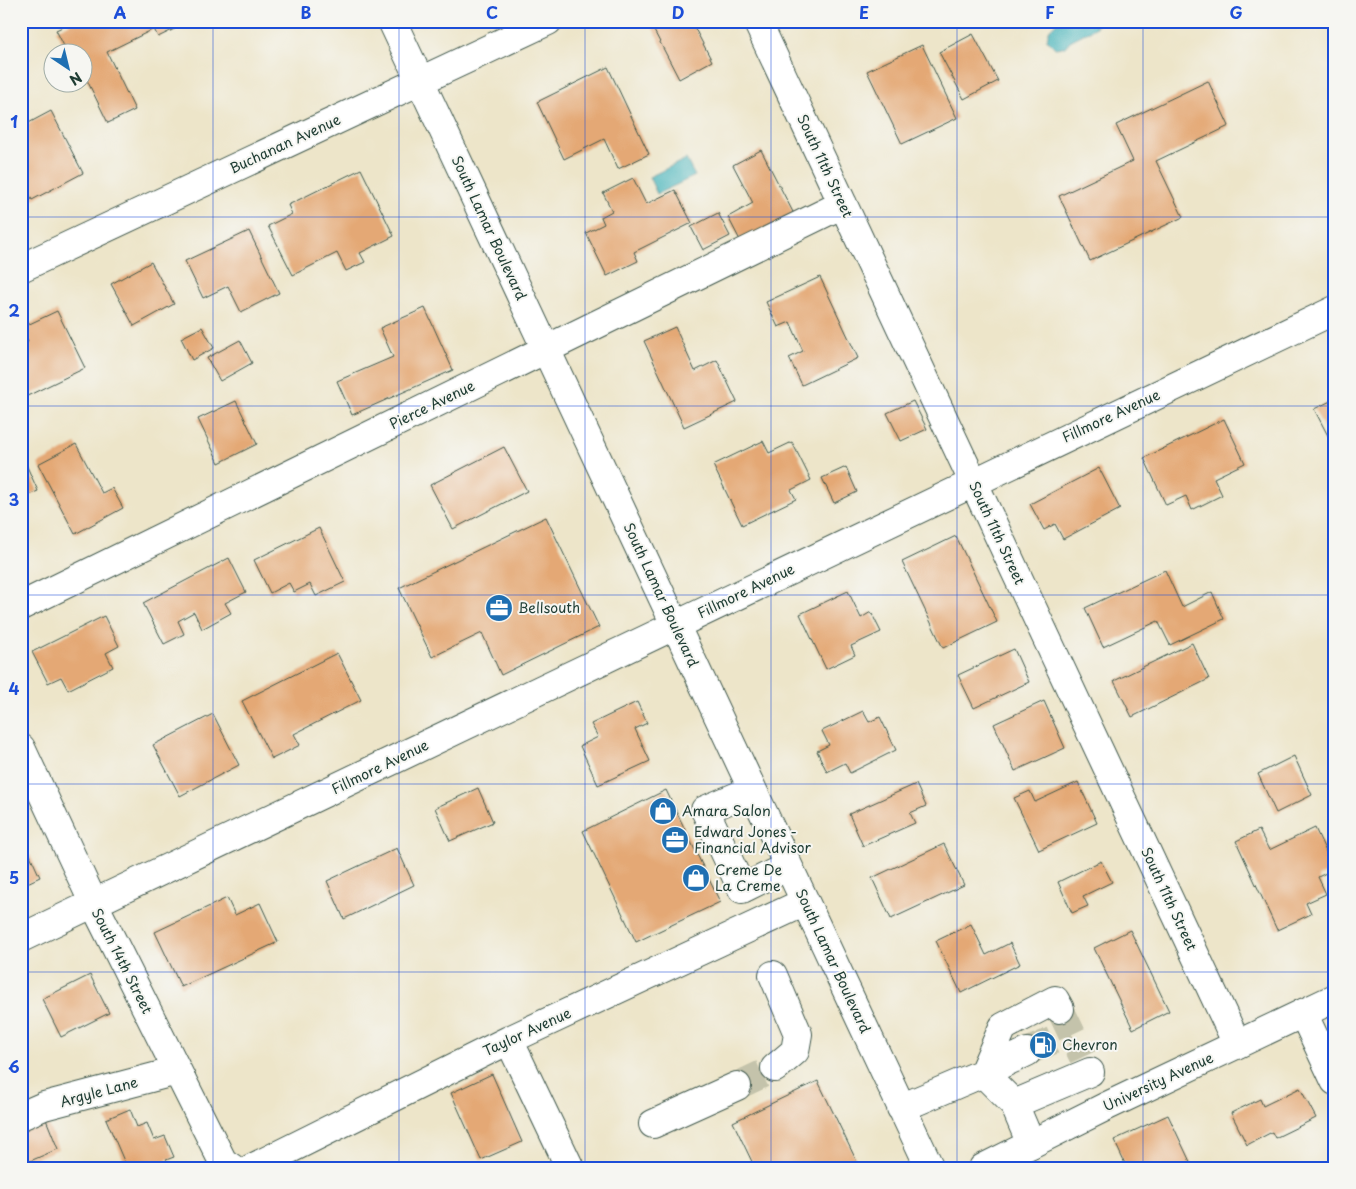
<svg xmlns="http://www.w3.org/2000/svg" width="1356" height="1189" font-family="'Playpen Sans',sans-serif">
  <style>
    .water { fill: #40b1b8; stroke: #307776 }
    .building { fill: #e4a874 }
    .lines { fill: none; stroke-linecap: round; stroke-linejoin: round }
    .minor-tunnel { stroke: #c4c3ab; stroke-width: 28; stroke-dasharray: 28 14; stroke-linecap: butt }
    .minor-casing { stroke: #3e564a; stroke-width: 30 }
    .major-casing { stroke: #3e564a; stroke-width: 30 }
    .minor { stroke: #fff; stroke-width: 28 }
    .major { stroke: #fff; stroke-width: 28 }
    .grid { fill: none; stroke: #1d4ed8; stroke-width: 1; stroke-opacity: 0.55 }
    .labels { text-anchor: middle; stroke-width: 4; stroke-linejoin: round; paint-order: stroke }
    .street-label { font-size: 14px; fill: #1f3d34; stroke: #f6f6f2 }
    .poi-label { font-size: 14px; fill: #1f3d34; stroke: #f6f6f2; text-anchor: start }
    .neatline { fill: none; stroke: #1d4ed8; stroke-width: 2 }
    .grid-label { font-size: 16px; text-anchor: middle; font-weight: bold; fill: #1d4ed8 }
  </style>
  <rect width="100%" height="100%" fill="#f6f6f2"/>
  <filter id="ink" filterUnits="userSpaceOnUse"><feTurbulence type="fractalNoise" baseFrequency=".02" numOctaves="2"/><feDisplacementMap in="SourceGraphic" scale="10" xChannelSelector="R" yChannelSelector="G"/><feConvolveMatrix kernelMatrix="1 2 1 2 8 2 1 2 1" color-interpolation-filters="sRGB"/></filter>
  <filter id="wash" filterUnits="userSpaceOnUse"><feTurbulence type="fractalNoise" baseFrequency=".0096" numOctaves="4" result="noise"/><feDisplacementMap in="SourceGraphic" scale="20" xChannelSelector="R" yChannelSelector="G"/><feGaussianBlur stdDeviation="1.12" result="paint"/><feColorMatrix in="noise" values="0 0 0 0 0 0 0 0 0 0 0 0 0 0 0 0 0 1.4 0 .05"/><feComposite in="paint" operator="in"/></filter>
  <g filter="url(#wash)">
    <rect width="100%" height="100%" fill="#ede5c9"/>
    <path class="water" d="M1060,21H1100L1095,28L1070,41L1065,47L1055,48L1047,40C1048,30 1051,26 1060,21Z
      M686,159L695,176L657,194L649,177Z"/>
    <g id="blocks">
      <path class="building" d="M75,21H191L158,37L154,29L107,52L135,110L108,123L82,70V52H67L56,30Z
        M649,21H691L712,61L679,79Z
        M838,21H851L840,26Z
        M973,34L998,81L964,99L939,52Z
        M922,45L957,118L902,144L867,71Z
        M608,67L649,154L618,169L604,139L564,159L537,102Z
        M1208,81L1229,126L1156,161L1183,217L1090,261L1059,196L1133,161L1116,125Z
        M51,111L83,173L32,200L21,179V127Z
        M761,150L795,216L742,244L728,217L753,203L733,165Z
        M361,169L394,236L360,253L365,262L346,271L337,253L293,275L268,226L292,214L288,205Z
        M633,178L646,204L675,190L692,223L634,252L638,261L607,276L586,233L604,224L601,217L612,211L603,193Z
        M718,213L730,236L703,250L691,227Z
        M249,231L279,293L241,312L228,286L203,298L185,261Z
        M151,262L174,304L134,326L111,284Z
        M820,277L858,358L802,385L789,358L803,351L790,322L778,327L766,302Z
        M425,308L453,370L352,415L337,381L393,357L380,328Z
        M57,311L85,368L21,399V345L28,342L21,328Z
        M202,327L214,348L192,360L181,338Z
        M675,327L695,371L717,360L737,402L684,427L644,341Z
        M240,340L252,363L220,381L207,358Z
        M1335,399V449L1314,409Z
        M236,401L257,444L219,463L198,419Z
        M913,401L927,429L901,441L887,413Z
        M1224,419L1245,463L1214,478L1222,495L1192,510L1186,496L1166,505L1144,458Z
        M763,441L769,453L792,442L811,480L791,490L796,499L742,525L713,465Z
        M76,444L102,493L112,488L123,508L75,534L38,464Z
        M504,447L527,491L453,529L430,485Z
        M24,460L38,491L21,498V461Z
        M846,467L857,492L834,503L822,478Z
        M1099,468L1120,509L1063,539L1055,524L1044,530L1030,504Z
        M546,517L599,627L501,675L482,633L432,657L399,588Z
        M319,528L345,582L316,596L310,584L294,592L289,583L270,593L254,560Z
        M956,536L997,622L943,648L902,562Z
        M229,558L246,592L225,603L231,613L202,629L194,612L178,621L184,634L164,644L143,603Z
        M1165,570L1182,607L1212,592L1224,619L1170,645L1158,621L1103,647L1085,608Z
        M848,591L861,618L871,612L881,632L851,646L855,655L826,669L800,614Z
        M104,616L119,646L106,653L113,667L68,690L61,677L48,683L32,652Z
        M1192,643L1209,679L1132,717L1114,681Z
        M1014,649L1029,682L974,708L958,675Z
        M337,653L361,700L294,734L300,745L272,759L242,701Z
        M1044,701L1065,748L1015,771L994,724Z
        M637,702L647,723L635,729L650,761L598,785L580,746L598,737L591,724Z
        M863,711L869,722L880,717L896,750L850,773L845,763L827,772L817,751L829,745L822,731Z
        M213,714L239,765L180,796L153,745Z
        M1294,756L1312,795L1276,813L1258,774Z
        M1078,782L1097,823L1039,850L1014,798L1030,791L1035,802Z
        M916,784L926,806L910,813L915,823L863,846L849,814Z
        M478,788L493,822L450,841L435,808Z
        M666,790L720,902L636,942L583,831Z
        M1315,828L1334,869L1318,877L1326,894L1306,903L1311,914L1277,930L1236,841L1259,830L1269,850Z
        M944,844L964,885L891,919L872,878Z
        M397,848L414,885L344,919L327,881Z
        M30,855L40,877L21,886V859Z
        M1101,861L1112,882L1083,896L1088,906L1072,913L1058,882Z
        M227,898L235,915L260,903L278,942L181,987L155,932Z
        M971,924L986,955L1010,943L1020,964L961,993L936,941Z
        M1130,930L1169,1011L1133,1029L1094,948Z
        M90,975L109,1013L61,1037L42,999Z
        M492,1074L522,1142L481,1160L451,1093Z
        M818,1081L858,1164L851,1168H755L733,1122Z
        M1300,1088L1316,1118L1275,1138L1272,1132L1247,1145L1231,1113L1260,1099L1263,1106Z
        M130,1109L137,1127L147,1123L154,1140L165,1136L174,1157L166,1160L170,1168H127L106,1119Z
        M1168,1115L1193,1168H1127L1114,1140Z
        M45,1117L58,1149L21,1165V1128Z"/>
    </g>
  </g>
  <g filter="url(#ink)">
    <use href="#blocks" fill-opacity="0" stroke="#3e564a" stroke-width="1"/>
    <g class="lines">
      <path class="minor-tunnel" d="M1060,1009L1083,1057
        M1027,1052L1071,1032
        M737,1086L775,1068"/>
      <g class="minor-casing">
        <path id="minor" d="M392,21L930,1168
          M757,21L1237,1044
          M21,268L548,21
          M21,606L843,204
          M21,748L94,904L223,1162L232,1168
          M752,790L705,810L742,889L788,866
          M21,938L1335,310
          M773,975L798,1034L795,1051L775,1068
          M1303,1013L1335,1081
          M509,1040L570,1168
          M1014,1104L983,1073L1027,1052
          M901,1108L983,1073L1003,1027L1055,1000L1060,1009
          M21,1116L44,1106L177,1071
          M653,1124L737,1086
          M1031,1144L1014,1104L1090,1072
          M252,1168L509,1040L805,902"/>
      </g>
      <g class="major-casing">
        <path id="major" d="M983,1168L1107,1106L1335,998"/>
      </g>
      <use href="#minor" class="minor"/>
      <use href="#major" class="major"/>
    </g>
  </g>
  <path class="grid" d="M213,21V1168M399,21V1168M585,21V1168M771,21V1168M957,21V1168M1143,21V1168M21,217H1335M21,406H1335M21,595H1335M21,784H1335M21,972H1335"/>
  <defs>
    <g id="office-disc" transform="scale(1.4375)"><circle r="9.5" fill="#1f6fb2" stroke="#f6f6f2"/><path d="M-6-3h4V-5.5h4V-3h4V5H-6ZM-1-4.5V-3h2v-1.5ZM-6 0V1H6V0Z" fill="#fff"/></g>
    <g id="shop-disc" transform="scale(1.4375)"><circle r="9.5" fill="#1f6fb2" stroke="#f6f6f2"/><path d="M-5-2.5h2.3a2.7 3.5 0 0 1 5.4 0H5L5.5 6h-11ZM-1.5-2.5h3a1.5 2.3 0 0 0-3 0Z" fill="#fff"/></g>
    <g id="fuel-disc" transform="scale(1.4375)"><circle r="9.5" fill="#1f6fb2" stroke="#f6f6f2"/><path d="M-5.5-6h7V0h2V4h1.3V-2.5L3-4.5l.8-.8L6-3V5H2.5V1h-1V6h-7ZM-4.2-4.7v3.2H.2V-4.7Z" fill="#fff"/></g>
  </defs>
  <g fill-rule="evenodd">
    <use href="#office-disc" x="499" y="608"/>
    <use href="#shop-disc" x="663" y="811"/>
    <use href="#office-disc" x="675" y="840"/>
    <use href="#shop-disc" x="696" y="878"/>
    <use href="#fuel-disc" x="1043" y="1045"/>
  </g>
  <g class="labels">
    <g class="street-label">
      <text transform="translate(285 144) rotate(-25)" y="5">Buchanan Avenue</text>
      <text transform="translate(825 166) rotate(65)" y="5">South 11th Street</text>
      <text transform="translate(489 228) rotate(65)" y="5">South Lamar Boulevard</text>
      <text transform="translate(432 405) rotate(-26)" y="5">Pierce Avenue</text>
      <text transform="translate(1111 416) rotate(-25)" y="5">Fillmore Avenue</text>
      <text transform="translate(997 533) rotate(65)" y="5">South 11th Street</text>
      <text transform="translate(746 591) rotate(-26)" y="5">Fillmore Avenue</text>
      <text transform="translate(661 595) rotate(65)" y="5">South Lamar Boulevard</text>
      <text transform="translate(380 767) rotate(-26)" y="5">Fillmore Avenue</text>
      <text transform="translate(1169 899) rotate(65)" y="5">South 11th Street</text>
      <text transform="translate(122 961) rotate(63)" y="5">South 14th Street</text>
      <text transform="translate(833 961) rotate(65)" y="5">South Lamar Boulevard</text>
      <text transform="translate(527 1032) rotate(-25)" y="5">Taylor Avenue</text>
      <text transform="translate(1158 1082) rotate(-25)" y="5">University Avenue</text>
      <text transform="translate(99 1092) rotate(-15)" y="5">Argyle Lane</text>
    </g>
    <g class="poi-label">
      <text x="518" y="613">Bellsouth</text>
      <text x="682" y="816">Amara Salon</text>
      <text x="694" y="837">Edward Jones -<tspan x="694" dy="16">Financial Advisor</tspan></text>
      <text x="715" y="875">Creme De<tspan x="715" dy="16">La Creme</tspan></text>
      <text x="1062" y="1050">Chevron</text>
    </g>
  </g>
  <rect width="1356" height="1189" fill="none" stroke="#f6f6f2" stroke-width="55"/>
  <g transform="translate(68 68) rotate(145)"><circle r="24" fill="#f6f6f2" stroke="#a0aca6"/>
  <path d="M0-4L9 19L0 12L-9 19Z" fill="#1f6fb2"/>
  <text y="-8" font-size="14" font-weight="bold" text-anchor="middle" fill="#1f3d34">N</text>
  </g>
  <rect x="28" y="28" width="1300" height="1134" class="neatline"/>
  <g class="grid-label">
    <text x="120" y="19">A</text>
    <text x="306" y="19">B</text>
    <text x="492" y="19">C</text>
    <text x="678" y="19">D</text>
    <text x="864" y="19">E</text>
    <text x="1050" y="19">F</text>
    <text x="1236" y="19">G</text>
    <text x="14" y="128">1</text>
    <text x="14" y="317">2</text>
    <text x="14" y="506">3</text>
    <text x="14" y="695">4</text>
    <text x="14" y="884">5</text>
    <text x="14" y="1073">6</text>
  </g>
</svg>
